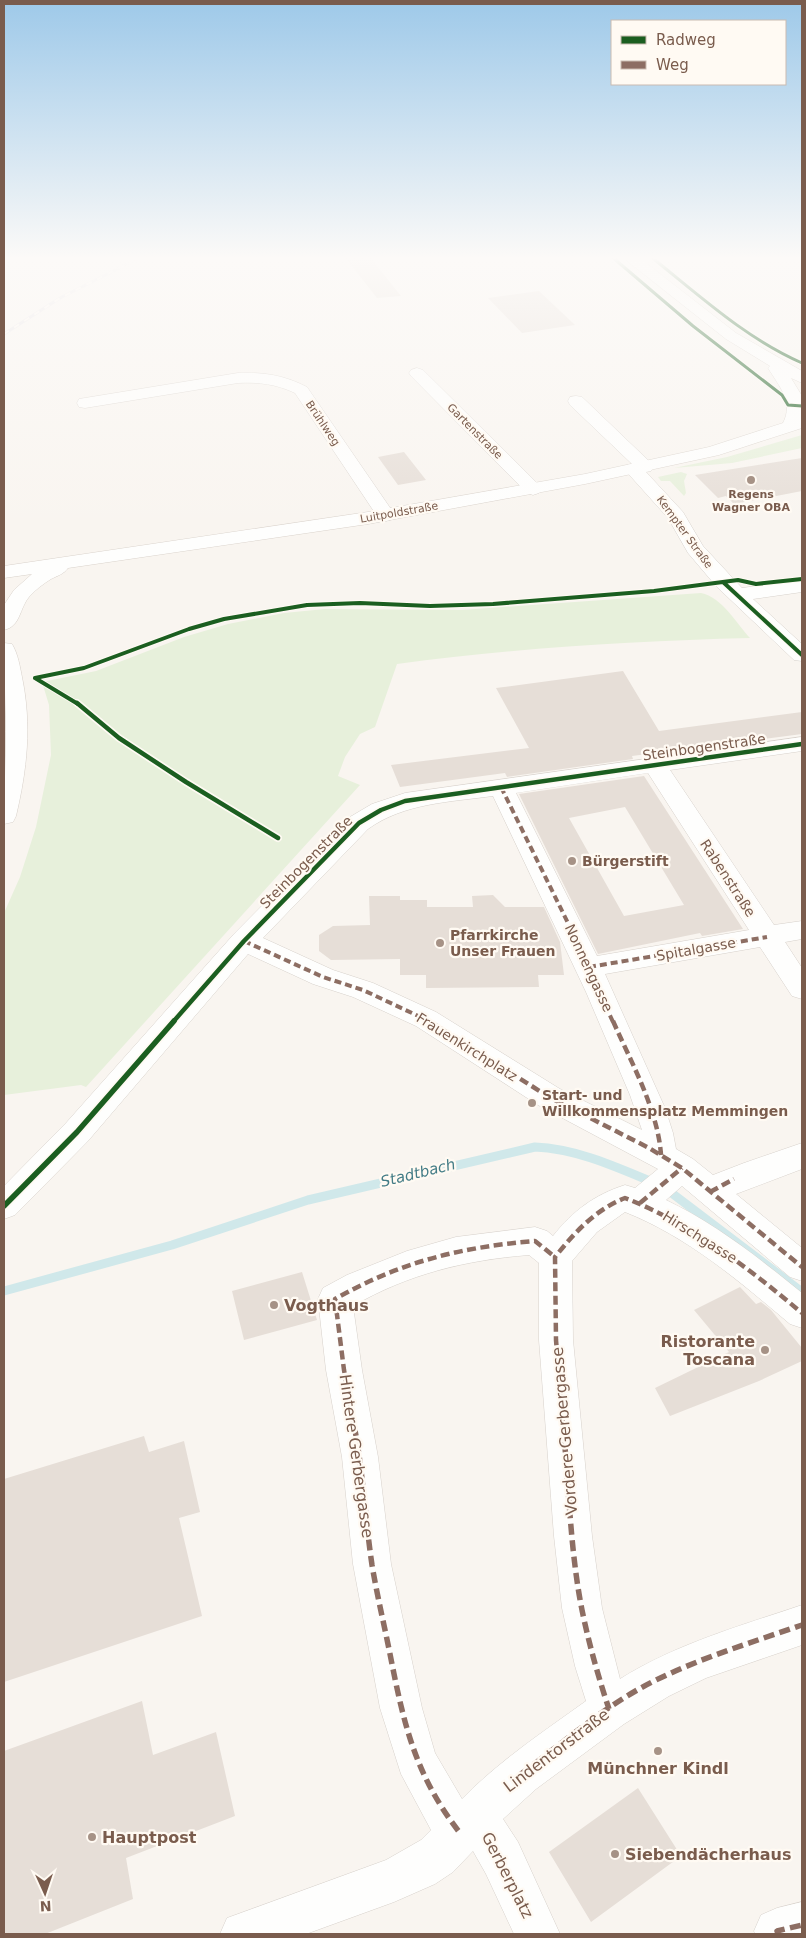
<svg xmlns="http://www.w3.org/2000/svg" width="806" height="1938" font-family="'DejaVu Sans',sans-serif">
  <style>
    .green { fill: #e7f0db }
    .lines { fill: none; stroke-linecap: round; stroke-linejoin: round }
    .stream { stroke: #d0e8ea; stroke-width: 9 }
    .building { fill: #e6ded7; fill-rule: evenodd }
    .street-casing { stroke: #d7d1cb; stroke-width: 1 }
    .secondary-casing { stroke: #d9d2cb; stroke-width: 1 }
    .street { fill: #fefefd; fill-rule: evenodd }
    .secondary { fill: #fefefd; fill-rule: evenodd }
    .rail-casing { stroke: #e6e3e7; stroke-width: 3 }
    .rail { stroke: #fffaf3; stroke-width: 2; stroke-dasharray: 6; stroke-linecap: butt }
    .quiet-far2 { stroke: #8d6e63; stroke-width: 4; stroke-dasharray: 7 4; stroke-linecap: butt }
    .quiet-far1 { stroke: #8d6e63; stroke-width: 4.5; stroke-dasharray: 9 4.5; stroke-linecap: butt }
    .quiet { stroke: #8d6e63; stroke-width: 5.5; stroke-dasharray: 11 5.5; stroke-linecap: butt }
    .cycleway-far3-casing { stroke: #fffaf3; stroke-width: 5 }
    .cycleway-far2-casing { stroke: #fffaf3; stroke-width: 6 }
    .cycleway-far1-casing { stroke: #fffaf3; stroke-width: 8 }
    .cycleway-casing { stroke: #fffaf3; stroke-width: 9 }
    .cycleway-far3 { stroke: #1b5e20; stroke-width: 3 }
    .cycleway-far2 { stroke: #1b5e20; stroke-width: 4 }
    .cycleway-far1 { stroke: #1b5e20; stroke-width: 4.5 }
    .cycleway { stroke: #1b5e20; stroke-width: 5.5 }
    .poi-dot { fill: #a69286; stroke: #fffaf3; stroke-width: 2 }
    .labels { text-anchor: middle; stroke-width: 4.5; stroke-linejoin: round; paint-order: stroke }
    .far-street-label { font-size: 11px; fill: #7a5c4d; stroke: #fffaf3 }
    .far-poi-label { font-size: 11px; font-weight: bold; fill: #7a5c4d; stroke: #fffaf3 }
    .street-label { font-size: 14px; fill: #7a5c4d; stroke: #fffaf3 }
    .poi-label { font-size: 14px; font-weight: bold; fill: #7a5c4d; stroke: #fffaf3; text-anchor: start }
    .water-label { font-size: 15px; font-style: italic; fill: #437c86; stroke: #fffaf3 }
    .near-poi-label { font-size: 16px; font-weight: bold; fill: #7a5c4d; stroke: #fffaf3; text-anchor: start }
    .near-street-label { font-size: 16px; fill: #7a5c4d; stroke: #fffaf3 }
  </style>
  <rect width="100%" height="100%" fill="#f9f5f0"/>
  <path class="green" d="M802,435V448L732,463L674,468L727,457Z
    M681,472L687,474L684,481L686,493L684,496L670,481H661L658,477Z
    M701,593C722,597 737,624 750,638C632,641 514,648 397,664L375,727L360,734L345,757L338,776L360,785L86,1087L81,1085L4,1095V913L20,877L36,827L51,755L49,705L42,682L96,671L184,637L228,624L284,613L325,609L462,610Z"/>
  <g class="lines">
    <path class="stream" d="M665,1188L802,1292
      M4,1291L172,1245L308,1200L535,1147C578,1149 616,1167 655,1183"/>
  </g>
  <path class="building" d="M344,256H369L401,296L377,298Z
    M539,291L575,325L522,333L488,298Z
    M404,452L426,480L398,485L378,457Z
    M802,458V491L734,504L726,496L718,498L695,475Z
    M623,671L659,731L802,712V734L632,756L633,759L507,777L505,773L400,787L391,765L529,748L496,688Z
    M644,776L743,929L702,936L700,933L598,954L519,794ZM625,807L684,905L624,916L569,818Z
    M493,895L505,907H544L560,942L564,975H538L539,987L426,988V975H400V959L331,960L319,951V935L333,926L370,925L369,896H400V900H427V907H473L472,896Z
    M302,1272L317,1320L244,1340L232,1291Z
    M740,1287L756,1304L761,1302L771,1310L802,1348V1361L759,1381L670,1416L655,1388L729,1352L694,1310Z
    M144,1436L149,1452L184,1441L200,1512L179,1518L202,1616L4,1682V1479Z
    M142,1701L153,1755L216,1732L235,1816L126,1858L133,1899L45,1934H4V1751Z
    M638,1788L681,1856L591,1922L549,1852Z"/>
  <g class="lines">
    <g class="street-casing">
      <path id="street" d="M417,368L423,370L539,485L542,489L539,493L533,495L527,493L411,376L409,373L411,370Z
        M238,373C263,372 284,375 307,387L395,515L393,519L386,521L379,519L295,393C276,384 259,382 238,383L85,408L79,407L77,403L79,399L85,398Z
        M576,396L582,397L651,463L654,467L651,471L646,472L683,512L703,546L742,588L802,580V592L753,599L802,644V661L794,660L716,586L688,553L668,518L624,469L627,465L632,464L570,405L568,401L570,397Z
        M802,737V751L670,770L774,925L802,921V939L785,942L802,968V999L792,996L760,947L605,974L665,1108L673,1133L676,1149L693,1159L713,1175L744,1163L802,1143V1169L736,1194L802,1248V1281L790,1277L682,1186L666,1200C716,1224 759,1258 802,1293V1328L790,1324C739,1281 688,1237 625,1212L597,1232L572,1261L573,1340L592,1536L602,1608L620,1679C676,1644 740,1626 802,1605V1645L706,1678L669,1696L624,1724L536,1789L503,1819L518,1842L560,1934H514L486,1874L473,1851L453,1872L435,1884L394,1902L306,1934H220L227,1918L386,1860L421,1840L431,1830L401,1774L380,1708L353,1564L342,1457L326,1370L318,1299L323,1288L347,1275L407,1251L456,1237L535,1227L547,1231L553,1236C573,1211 594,1195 625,1185L635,1188L658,1169L538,1105L416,1026L353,997L313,984L248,954L88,1141L15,1215L4,1219V1186L66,1123L234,934L350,817L372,804L405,793ZM648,773L749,930L597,956L516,793ZM493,796L586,992L630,1095L642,1130L560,1089L436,1012L373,983L333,970L263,938L368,829C404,803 450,802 493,796ZM529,1255L539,1263V1340L554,1536L562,1608L575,1666L586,1701C543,1732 499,1761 462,1799L435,1753L422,1708L391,1564L378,1457L362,1370L353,1306C408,1274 466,1260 529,1255Z
        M802,1902V1934H755L754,1931L761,1915L777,1908Z"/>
    </g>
    <g class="secondary-casing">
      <path id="secondary" d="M621,256H637L736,333L802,371V383L791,378L802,396V428L719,455L585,484L368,524L68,568C64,574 57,576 51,579C43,584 35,590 29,597C19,609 21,626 4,630V605L14,590L32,574L4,578V566L368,512L585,474L709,447L783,423C794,402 779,386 768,368L770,366L726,339Z
        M4,643L12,644C18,654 20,667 22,677C32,725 27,770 16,816L13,822L4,824L6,732Z"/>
    </g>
    <use href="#street" class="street"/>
    <use href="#secondary" class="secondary"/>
    <g class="rail-casing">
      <path id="rail" d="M4,334L60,298L143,256"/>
    </g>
    <use href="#rail" class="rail"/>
    <path class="quiet-far2" d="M501,787L568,923L613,1022
      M244,941L323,977L363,990L431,1022
      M589,967L767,937"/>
    <path class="quiet-far1" d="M429,1021L549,1097L649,1148L682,1168L802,1267
      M613,1021C631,1062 658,1110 661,1155
      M710,1192L734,1179
      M640,1203L682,1168
      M354,1426L344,1370L335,1299C400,1262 461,1247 535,1241L555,1257
      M563,1426L556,1340L555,1257C575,1232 595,1210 625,1198C692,1224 747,1267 802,1313"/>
    <path class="quiet" d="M354,1425C363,1471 365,1518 372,1565C377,1595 384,1624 390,1654C404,1725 415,1775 460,1833
      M563,1425C569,1486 570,1550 582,1610C589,1644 598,1676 609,1709
      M521,1774C564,1742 607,1704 656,1680C703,1657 753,1642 802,1625
      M778,1934L777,1931L802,1925"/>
    <g class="cycleway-far3-casing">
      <path id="cycleway-far3" d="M611,256L693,326L782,395L788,405L802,406
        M650,256C699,295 745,338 802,363"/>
    </g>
    <g class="cycleway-far2-casing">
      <path id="cycleway-far2" d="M723,582L802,655
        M35,678L84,668L189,629L224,619L307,605L360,603L430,606L493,604L654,591L738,580L756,584L802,579
        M35,678L78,704"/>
    </g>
    <g class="cycleway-far1-casing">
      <path id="cycleway-far1" d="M77,703L119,738L186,782L278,838
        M173,1022L244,941L359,823L381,810L405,801L802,744"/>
    </g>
    <g class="cycleway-casing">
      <path id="cycleway" d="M4,1206L77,1132L174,1021"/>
    </g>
    <use href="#cycleway-far3" class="cycleway-far3"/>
    <use href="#cycleway-far2" class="cycleway-far2"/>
    <use href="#cycleway-far1" class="cycleway-far1"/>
    <use href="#cycleway" class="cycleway"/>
  </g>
  <linearGradient id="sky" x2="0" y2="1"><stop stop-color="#9ec9e9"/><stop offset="0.49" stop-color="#fcfaf8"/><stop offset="1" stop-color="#fcfaf8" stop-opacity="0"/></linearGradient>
  <rect width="806" height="527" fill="url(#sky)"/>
  <g class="poi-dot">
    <circle cx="751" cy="480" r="5"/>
    <circle cx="572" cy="861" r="5"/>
    <circle cx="440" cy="943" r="5"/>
    <circle cx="532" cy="1103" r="5"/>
    <circle cx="274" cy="1305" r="5"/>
    <circle cx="765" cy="1350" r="5"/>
    <circle cx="658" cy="1751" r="5"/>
    <circle cx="92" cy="1837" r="5"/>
    <circle cx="615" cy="1854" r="5"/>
  </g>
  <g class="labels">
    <g class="far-street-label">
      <text transform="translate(323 423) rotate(56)" y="4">Brühlweg</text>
      <text transform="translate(475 431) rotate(45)" y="4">Gartenstraße</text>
      <text transform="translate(399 512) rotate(-10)" y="4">Luitpoldstraße</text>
      <text transform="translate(685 532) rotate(54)" y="4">Kempter Straße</text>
    </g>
    <g class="far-poi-label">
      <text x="751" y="498">Regens<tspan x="751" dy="13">Wagner OBA</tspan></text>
    </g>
    <g class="street-label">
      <text transform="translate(704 747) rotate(-8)" y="5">Steinbogenstraße</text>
      <text transform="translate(306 862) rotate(-45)" y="5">Steinbogenstraße</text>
      <text transform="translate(728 878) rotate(57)" y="5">Rabenstraße</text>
      <text transform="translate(696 949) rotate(-10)" y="5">Spitalgasse</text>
      <text transform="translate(589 968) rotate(65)" y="5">Nonnengasse</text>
      <text transform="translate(467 1047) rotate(32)" y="5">Frauenkirchplatz</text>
      <text transform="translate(700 1237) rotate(32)" y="5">Hirschgasse</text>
    </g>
    <g class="poi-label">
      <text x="582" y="866">Bürgerstift</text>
      <text x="450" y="940">Pfarrkirche<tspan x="450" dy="16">Unser Frauen</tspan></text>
      <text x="542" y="1100">Start- und<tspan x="542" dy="16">Willkommensplatz Memmingen</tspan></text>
    </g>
    <g class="water-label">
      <text transform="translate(418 1173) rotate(-14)" y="5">Stadtbach</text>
    </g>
    <g class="near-poi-label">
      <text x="284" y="1311">Vogthaus</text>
      <text x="755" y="1347" text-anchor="end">Ristorante<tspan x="755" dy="18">Toscana</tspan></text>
      <text x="658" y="1774" text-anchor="middle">Münchner Kindl</text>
      <text x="102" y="1843">Hauptpost</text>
      <text x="625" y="1860">Siebendächerhaus</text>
    </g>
    <g class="near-street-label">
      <text transform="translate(564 1431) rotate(-95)" y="6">Vordere Gerbergasse</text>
      <text transform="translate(357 1456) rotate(82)" y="6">Hintere Gerbergasse</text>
      <text transform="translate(556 1750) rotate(-37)" y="6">Lindentorstraße</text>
      <text transform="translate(508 1875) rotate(63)" y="6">Gerberplatz</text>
    </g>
  </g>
  <rect width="806" height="1938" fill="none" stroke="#7a5c4d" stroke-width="10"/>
  <rect x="611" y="20" width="175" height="65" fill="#fffaf3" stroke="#cabbb1"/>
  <rect x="621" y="36" width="25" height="8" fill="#1b5e20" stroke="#cabbb1"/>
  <text x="656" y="45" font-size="15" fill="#7a5c4d">Radweg</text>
  <rect x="621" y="61" width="25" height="8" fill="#8d6e63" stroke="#cabbb1"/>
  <text x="656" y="70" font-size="15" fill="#7a5c4d">Weg</text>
  <g transform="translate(45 1893) rotate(177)" stroke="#fffaf3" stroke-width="4" paint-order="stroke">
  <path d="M0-4L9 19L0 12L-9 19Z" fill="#7a5c4d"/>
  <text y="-8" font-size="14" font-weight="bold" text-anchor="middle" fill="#7a5c4d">N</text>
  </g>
</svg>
